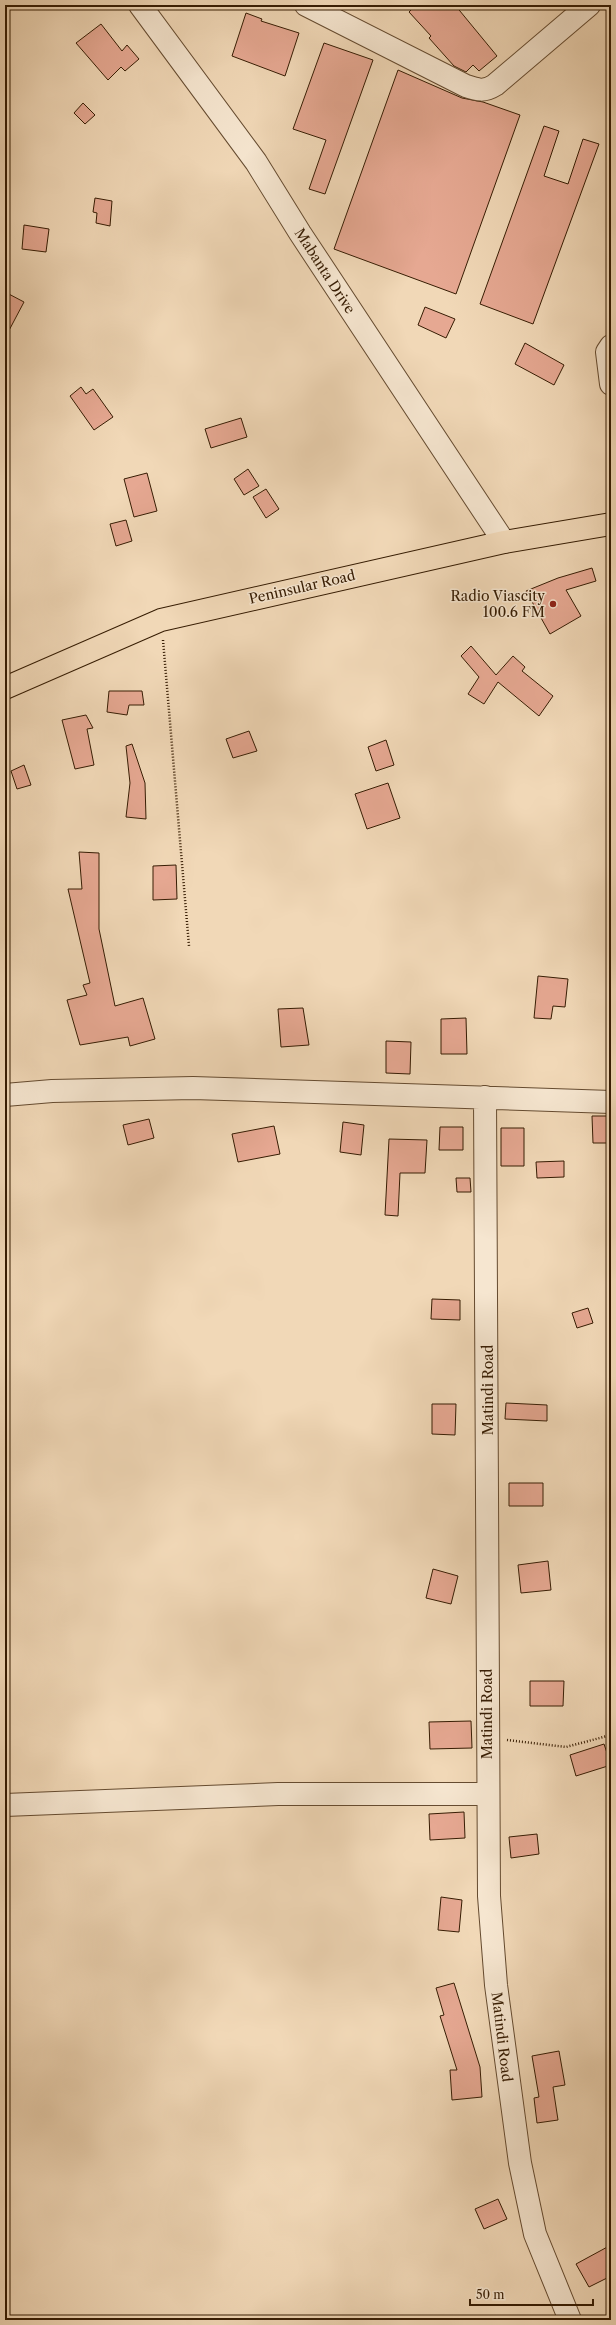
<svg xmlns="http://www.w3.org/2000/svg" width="616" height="2325" font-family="'Libre Caslon Text',serif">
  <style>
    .green { fill: #b9bf8f; stroke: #786e49 }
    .building { fill: #e6a892; stroke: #361c03 }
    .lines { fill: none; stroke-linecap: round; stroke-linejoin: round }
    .minor-casing { stroke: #654b30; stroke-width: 24 }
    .major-casing { stroke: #361c03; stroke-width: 24 }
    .path { stroke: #361c03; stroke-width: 2.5; stroke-dasharray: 1 2; stroke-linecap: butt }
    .minor { stroke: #f6e6d0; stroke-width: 22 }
    .major { stroke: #f1d8b7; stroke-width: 22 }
    .poi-dot { fill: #8f2418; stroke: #f6e6d0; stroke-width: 1.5 }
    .labels { text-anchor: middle; stroke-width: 3; stroke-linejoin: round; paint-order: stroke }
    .street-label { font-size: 14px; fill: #361c03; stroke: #f6e6d0 }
    .poi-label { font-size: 14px; fill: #361c03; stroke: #f6e6d0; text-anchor: end }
  </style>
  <rect width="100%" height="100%" fill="#f1d8b7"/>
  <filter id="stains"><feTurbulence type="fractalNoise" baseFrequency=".005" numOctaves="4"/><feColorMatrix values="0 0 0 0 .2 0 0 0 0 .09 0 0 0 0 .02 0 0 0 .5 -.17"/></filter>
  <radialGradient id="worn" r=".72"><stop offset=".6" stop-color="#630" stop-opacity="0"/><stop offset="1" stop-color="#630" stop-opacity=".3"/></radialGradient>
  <path class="green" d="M5,5H8V23L5,208Z"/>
  <path class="building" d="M416,5H455L497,56L479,71L473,65L466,72L454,66L429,38L431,36L409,12Z
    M246,13L262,19L261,21L299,33L285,76L232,56Z
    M101,24L122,51L127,45L139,59L125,71L121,67L108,80L76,43Z
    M324,43L373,60L325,194L309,189L326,140L293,129Z
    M398,70L462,98L483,102L520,115L456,294L334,249Z
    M83,103L95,115L85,124L74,113Z
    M544,126L559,131L544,176L568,184L583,139L599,144L533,324L480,304Z
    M95,198L112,201L110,226L96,223L97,213L93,212Z
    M24,225L49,229L46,252L22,249Z
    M5,292L24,302L5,338Z
    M425,307L455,319L446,338L418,325Z
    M525,343L564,365L554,385L515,364Z
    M81,387L86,394L93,389L113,417L94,430L70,396Z
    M241,418L247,437L211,448L205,429Z
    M248,469L259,486L244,495L234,479Z
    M147,473L157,511L134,517L124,479Z
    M266,489L279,509L266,518L253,497Z
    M126,520L132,541L116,546L110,524Z
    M592,568L596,581L566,590L581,616L550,634L526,591L558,578Z
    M471,646L496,675L513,656L525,667L522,671L553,696L539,716L498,682L484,704L468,694L479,677L461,656Z
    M109,691H142L144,705H129L127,715L107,712Z
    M86,715L93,728L87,729L94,765L75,769L62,720Z
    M249,731L257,751L233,758L226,739Z
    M386,740L394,765L376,771L368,747Z
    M132,744L145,783L146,819L126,817L130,783L126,746Z
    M24,765L31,785L17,789L11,771Z
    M388,783L400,818L367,829L355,794Z
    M79,852L99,853V929L115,1006L143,998L155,1039L130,1046L128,1037L80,1045L67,1000L87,995L83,985L90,983L68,889H82Z
    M176,865L177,899L153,900V866Z
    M538,976L568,979L565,1007L553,1006L551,1019L534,1018Z
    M303,1008L309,1045L281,1047L278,1009Z
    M466,1018L467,1054H441V1019Z
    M386,1041L411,1042L410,1074L386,1073Z
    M592,1116H608L610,1143H593Z
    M149,1119L154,1138L128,1145L123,1125Z
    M343,1122L364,1125L361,1155L340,1152Z
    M274,1126L280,1154L238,1162L232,1134Z
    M440,1127H463V1150H439Z
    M501,1128H524V1166H501Z
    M389,1139L427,1140L425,1173H400L398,1216L385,1215Z
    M564,1161V1177L537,1178L536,1162Z
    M456,1178H470L471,1192H457Z
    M432,1299L460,1300V1320L431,1319Z
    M588,1308L593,1323L577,1328L572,1313Z
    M506,1403L547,1405V1421L505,1419Z
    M432,1404H456L455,1435L432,1434Z
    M509,1483H543V1506H509Z
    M548,1561L551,1590L521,1593L518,1565Z
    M433,1569L458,1576L451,1604L426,1598Z
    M530,1681H564L563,1706H530Z
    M471,1721L472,1748L430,1749L429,1722Z
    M604,1744L611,1765L576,1776L570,1755Z
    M464,1812L465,1838L430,1840L429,1814Z
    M537,1834L539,1854L511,1858L509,1837Z
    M441,1897L462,1900L459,1932L438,1930Z
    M454,1983L480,2067L482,2097L452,2100L450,2070H457L440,2016L444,2015L436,1988Z
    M559,2051L565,2085L553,2087L558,2120L537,2123L534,2098L539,2097L532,2056Z
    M498,2199L507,2219L484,2229L475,2209Z
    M611,2245V2276L589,2287L576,2264Z"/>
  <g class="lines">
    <g class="minor-casing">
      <path id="minor" d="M140,5L256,162L300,233L504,542
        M306,5L466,86C478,90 484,92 495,85L589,5
        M611,346L607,352L611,384
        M5,1095L52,1091L193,1088L611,1102
        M485,1097L489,1896L496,1985L520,2163L535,2234L570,2320
        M5,1805L278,1794H488"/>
    </g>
    <g class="major-casing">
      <path id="major" d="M5,688L161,620L504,542L611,524"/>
    </g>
    <path class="path" d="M609,543L611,550
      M163,640L189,946
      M507,1740L566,1747L611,1735"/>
    <use href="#minor" class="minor"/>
    <use href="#major" class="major"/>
  </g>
  <circle class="poi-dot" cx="553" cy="604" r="4"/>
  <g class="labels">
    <g class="street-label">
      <text transform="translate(325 271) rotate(57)" y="5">Mabanta Drive</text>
      <text transform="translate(302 587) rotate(-13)" y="5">Peninsular Road</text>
      <text transform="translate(488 1390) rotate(-90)" y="5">Matindi Road</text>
      <text transform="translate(487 1714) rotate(-90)" y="5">Matindi Road</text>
      <text transform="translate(502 2037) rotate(83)" y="5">Matindi Road</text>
    </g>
    <g class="poi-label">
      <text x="545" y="601">Radio Viascity<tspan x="545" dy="16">100.6 FM</tspan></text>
    </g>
  </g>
  <rect width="616" height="2325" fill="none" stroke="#f1d8b7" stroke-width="20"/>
  <rect x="6" y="6" width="604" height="2313" fill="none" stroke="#361c03" stroke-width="2"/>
  <rect x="10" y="10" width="596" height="2305" fill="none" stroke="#361c03"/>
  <path d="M470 2299v6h123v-6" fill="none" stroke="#361c03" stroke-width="2"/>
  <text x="476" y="2299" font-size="12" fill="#361c03" stroke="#f6e6d0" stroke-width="3" paint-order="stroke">50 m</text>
  <rect width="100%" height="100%" filter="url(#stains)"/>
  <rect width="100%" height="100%" fill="url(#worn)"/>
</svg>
